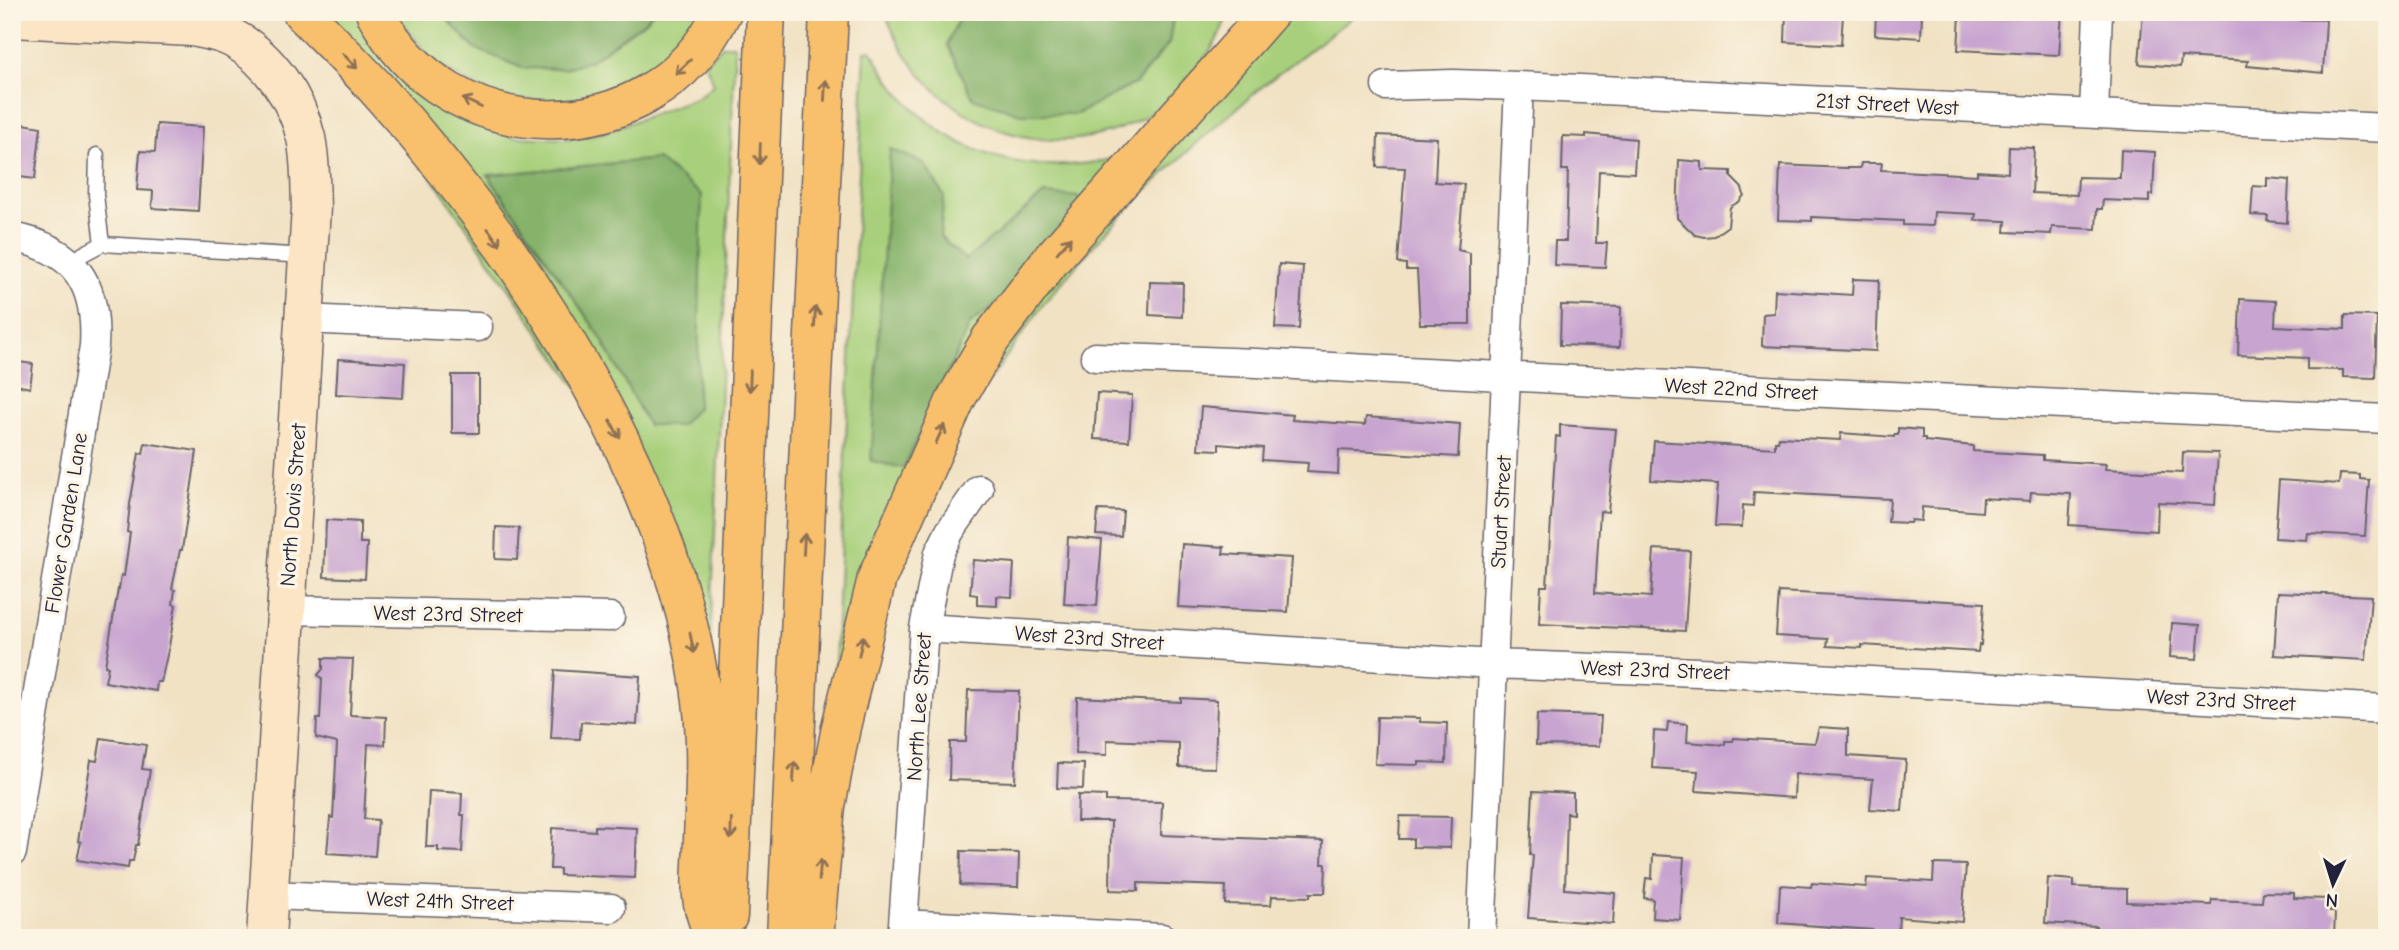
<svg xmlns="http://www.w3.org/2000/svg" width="2399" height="950" font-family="'Comic Neue',sans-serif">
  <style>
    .green { fill: #a8d07b; stroke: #65795b; stroke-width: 2; fill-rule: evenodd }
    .forest { fill: #86b26b; stroke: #546a53; stroke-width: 2 }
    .building { fill: #c8a4d0 }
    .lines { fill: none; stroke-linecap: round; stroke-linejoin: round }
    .lane-casing { stroke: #6a656b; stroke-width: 17 }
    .street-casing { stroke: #6a656b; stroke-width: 31 }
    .secondary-casing { stroke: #6a656b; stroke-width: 41 }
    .highway-casing { stroke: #6a656b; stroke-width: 41 }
    .lane { stroke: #fff; stroke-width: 14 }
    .street { stroke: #fff; stroke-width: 28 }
    .secondary { stroke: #fce5c4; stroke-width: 38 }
    .highway { stroke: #f8bf6c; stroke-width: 38 }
    .oneway { stroke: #8d7054 }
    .labels { text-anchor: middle; stroke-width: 7; stroke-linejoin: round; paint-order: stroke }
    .street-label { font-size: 21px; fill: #22223b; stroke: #fcf5e5 }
  </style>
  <rect width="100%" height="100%" fill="#fcf5e5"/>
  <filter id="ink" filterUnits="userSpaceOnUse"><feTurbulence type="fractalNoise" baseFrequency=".0143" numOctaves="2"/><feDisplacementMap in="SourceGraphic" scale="14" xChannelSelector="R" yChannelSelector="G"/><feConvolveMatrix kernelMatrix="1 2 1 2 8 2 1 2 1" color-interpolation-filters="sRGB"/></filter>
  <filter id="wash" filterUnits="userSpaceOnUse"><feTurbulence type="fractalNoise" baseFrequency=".00686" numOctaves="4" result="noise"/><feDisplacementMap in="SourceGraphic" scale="28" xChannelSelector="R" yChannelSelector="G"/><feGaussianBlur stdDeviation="1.57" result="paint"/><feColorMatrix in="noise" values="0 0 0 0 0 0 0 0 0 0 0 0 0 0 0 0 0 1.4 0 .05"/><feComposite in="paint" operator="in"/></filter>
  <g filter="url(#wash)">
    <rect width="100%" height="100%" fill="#f1e2c4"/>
    <path class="green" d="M318,12H366L432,102L461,119L514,137L568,139L603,133L698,97L714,84L705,63L723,45H733L735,47L710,651L675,529ZM488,176L702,195L648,425L600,336Z
      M394,12H440L474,48L591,60L644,22L653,12H702L683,40L649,72L583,101L502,99L436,65Z
      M885,12H962L947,45L1021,114H1077L1136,83L1169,43L1174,12H1228C1219,42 1207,57 1187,79C1179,88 1171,99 1162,106C1059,179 926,128 885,12Z
      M1262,12H1359L1264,85L1200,140L1140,196L1095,244L1045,302L961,420L833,704L865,51L871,50C921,147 1016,183 1120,157ZM1044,194L1082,234L970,324L904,468L944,195L940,237L966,261Z"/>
    <path class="forest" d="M440,12H653L644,22L591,60L563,69L522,68L474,48Z
      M962,12H1174L1169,43L1136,83L1077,114H1021L973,98L947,44Z
      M890,149L924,163L944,196L940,237L966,260L1044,194L1079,197L1082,234L970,324L904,468L871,461Z
      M657,159L702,195L697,408L680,426L648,425L600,336L488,175Z"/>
    <g id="blocks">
      <path class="building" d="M1786,12L1843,15L1841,45L1785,42Z
        M1876,12H1922L1921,38L1875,35Z
        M1975,12H2062L2059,55L1958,50L1960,14H1975Z
        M2143,12H2295L2294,19L2326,20L2323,73L2247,66L2248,61L2181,57L2180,67L2139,64Z
        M12,122L41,127L35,179L12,176Z
        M157,124L203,127L198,211L152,208L153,191L137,190L140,151L155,152Z
        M1586,134L1636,139L1634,173L1599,171L1596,243H1607L1605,267L1554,265L1555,241H1566L1568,170H1562L1563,136L1586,137Z
        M1378,135L1437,138L1435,182L1464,184L1458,250L1470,253V324H1420L1417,270H1406V264L1398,263L1405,168L1377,167Z
        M2009,147L2034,148L2032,193L2077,195L2078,177L2120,178L2121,150L2155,152L2153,195H2149V202L2103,200L2102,209H2097L2096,229L2052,227L2051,234L2005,232L2006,221L1975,220L1976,214L1934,212L1933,226L1903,225V221L1812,217V221L1778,220L1780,165L1845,168H1860L1861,163H1882L1881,170L1977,175V171L2008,173Z
        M1679,160L1702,162V170L1731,171V177L1742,188L1744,195L1740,201L1730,207L1728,226L1714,236L1704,237L1695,235L1677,218Z
        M2267,178L2289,180L2287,223L2267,221L2268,216L2251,215L2253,186L2267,187Z
        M1279,264L1303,266L1299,329L1275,328Z
        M1853,279L1879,280L1876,351L1762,346L1763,314L1774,313L1775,290L1852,295Z
        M1150,282L1183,283L1182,317L1149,315Z
        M2240,299L2276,301L2275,326L2345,329V315L2377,316L2375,378L2343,377V370L2307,369V358L2238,355Z
        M1561,305L1621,307L1620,347L1560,345Z
        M338,359L405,363L403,398L336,394Z
        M12,361L33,364L30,388L12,384Z
        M452,375H479V433H452Z
        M1097,393L1132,395L1129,441L1094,439Z
        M1201,407L1293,415L1292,420L1365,425L1366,417L1460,424L1458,457L1339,450L1338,474L1307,472L1308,463L1262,460L1263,448L1219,444V450L1198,449Z
        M1560,425L1616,429L1608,512L1600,511L1595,593L1651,597L1654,549L1690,551L1685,631L1539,624L1541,586H1547L1556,436L1560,437Z
        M1898,428L1922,430V438H1925V441L1973,446V451L2043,455V460L2106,464L2105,469L2182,473L2183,452L2218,453L2215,505L2158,502L2157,531L2069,525L2071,494L2031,492L2030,501L1983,498L1982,512L1922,507L1921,521L1911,520L1910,523L1888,522L1890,499L1754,492L1753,506L1743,505L1742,527L1715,526L1718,484L1651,480L1654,441L1775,448V441H1778L1779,437L1840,440L1841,433L1894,437V435H1898Z
        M145,443L197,451L182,550H180L172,589L175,590L173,604L176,605L169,646L161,682H157L156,691L105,682L108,667L105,666L118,589H119L121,575L124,576L130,533L127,532L130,504L139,453L143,454Z
        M2340,474L2360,475V479L2369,480L2365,536L2308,533L2307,540L2275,538L2279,480L2339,484Z
        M1098,510L1123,511L1121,536L1096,535Z
        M326,520L360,522V543H367L365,579L324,577Z
        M496,527L519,528L517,560L495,559Z
        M1068,537L1102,540L1097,606L1064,604Z
        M1182,544L1224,547L1223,554L1292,558L1288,612L1178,607Z
        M973,560L1014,563L1012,597L997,596V606L977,605V595L970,594Z
        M1779,592L1984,603L1981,645L1979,644L1978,652L1862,645V648L1827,646L1828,639L1776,636Z
        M2278,592L2371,596L2366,660L2274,655Z
        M2172,623L2200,625L2197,659L2170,657Z
        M323,658L353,659L350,715L386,717L385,745L368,744L364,819L378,820L375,856L327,853L330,817L333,818L337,743L316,738L317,719H320L322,679L318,675L323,669Z
        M555,670L640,676L637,725L581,722L580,739L551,738Z
        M968,690L1019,691L1015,782L949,780L950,742H966Z
        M1077,697L1181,702V698L1217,700L1215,768L1179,767V743L1107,740V755L1076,754Z
        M1537,714L1601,716L1599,746L1536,745Z
        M1377,717L1420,718V722L1447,723L1446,763L1419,762V765L1375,764Z
        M1668,722L1688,724L1687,742L1725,745V741H1733L1734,738L1815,743L1819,727L1848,729V756L1906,760L1902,811L1870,809L1873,779L1795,774L1794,798L1696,791L1698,771L1652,768L1654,731L1667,732Z
        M101,738L146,745L142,769L150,770L138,845H136L133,861H129L128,868L77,860L81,842L78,841L91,760L97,761Z
        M1058,763L1084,764L1083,789L1057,788Z
        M429,791L462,793L461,815H464L462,852L438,851V847H426Z
        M1533,791L1573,793V814L1567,813L1565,889L1615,893L1613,924L1528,918L1533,855H1530Z
        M1078,795L1106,796V801L1162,802L1161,835L1323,841L1322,864H1326L1325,893H1310V897L1272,896L1271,905L1225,904L1226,886L1138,883V891L1110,890L1111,821H1077Z
        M1400,816L1451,817L1450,848L1413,847V839H1399Z
        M595,826L637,828L635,878L560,875V869H550L552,828L595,831Z
        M961,851L1019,853L1018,887L960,885Z
        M1653,855L1684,857L1680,920L1652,918L1653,899L1644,898L1646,878L1652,879Z
        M1934,864L1966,865L1962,922L1899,917L1898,935L1873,933V930L1778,923L1780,885L1811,887L1812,883L1866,887L1867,878L1933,882Z
        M2048,878L2074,880V887L2127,889V902L2211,905L2212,900L2262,902L2263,892L2294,893V898L2330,899V911H2335L2334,938L2125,936V938H2096V926L2045,923Z"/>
    </g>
  </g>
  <g filter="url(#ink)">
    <use href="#blocks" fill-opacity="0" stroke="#6a656b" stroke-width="2"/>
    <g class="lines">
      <g class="lane-casing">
        <path id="lane" d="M97,155L96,195L102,244
          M72,265L83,254L102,244L308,256"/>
      </g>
      <g class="street-casing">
        <path id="street" d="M1386,86L1453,84L1519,86L2387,128
          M2094,114L2098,12
          M12,237C75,249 98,284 94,346L12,852
          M304,319L478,327
          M1095,357L1257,363L1784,391L2387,419
          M286,610L610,617
          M924,628L1493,664L1724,673L2387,709
          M268,895L611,908
          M903,924L1162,938
          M902,938L924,628L939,553L950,531L979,489
          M1481,938L1519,86"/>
      </g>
      <g class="secondary-casing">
        <path id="secondary" d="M12,18L192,27C207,30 221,32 234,39C269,58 297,99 306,138C311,161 310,185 311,208L266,938"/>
      </g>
      <g class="highway-casing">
        <path id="highway" d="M302,12C327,38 352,62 376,88C521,249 668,469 700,686C708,736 705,789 703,839C703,858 700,879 702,897C703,911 710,925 714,938
          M375,12C446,153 653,157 722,12
          M728,916L766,12
          M786,938L829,12
          M814,938L826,806L841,727L877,578L957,397L990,340L1050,261L1270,12"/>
      </g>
      <use href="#lane" class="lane"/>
      <use href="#street" class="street"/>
      <use href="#secondary" class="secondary"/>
      <use href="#highway" class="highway"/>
    </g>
    <defs><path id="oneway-shaft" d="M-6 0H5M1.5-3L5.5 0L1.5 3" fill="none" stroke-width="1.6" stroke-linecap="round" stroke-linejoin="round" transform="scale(1.75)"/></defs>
    <g class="oneway">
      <use href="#oneway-shaft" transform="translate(350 61) rotate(46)"/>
      <use href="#oneway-shaft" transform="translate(683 67) rotate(136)"/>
      <use href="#oneway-shaft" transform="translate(825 90) rotate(-87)"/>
      <use href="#oneway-shaft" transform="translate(472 103) rotate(-155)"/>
      <use href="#oneway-shaft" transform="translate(760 154) rotate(92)"/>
      <use href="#oneway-shaft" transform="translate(494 237) rotate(54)"/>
      <use href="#oneway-shaft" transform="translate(1064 245) rotate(-49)"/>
      <use href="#oneway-shaft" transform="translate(815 317) rotate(-87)"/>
      <use href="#oneway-shaft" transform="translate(750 381) rotate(92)"/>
      <use href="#oneway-shaft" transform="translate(615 429) rotate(62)"/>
      <use href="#oneway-shaft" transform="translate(940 434) rotate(-66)"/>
      <use href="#oneway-shaft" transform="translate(804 544) rotate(-87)"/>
      <use href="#oneway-shaft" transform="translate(692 643) rotate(78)"/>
      <use href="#oneway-shaft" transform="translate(861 646) rotate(-77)"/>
      <use href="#oneway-shaft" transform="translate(794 772) rotate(-87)"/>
      <use href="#oneway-shaft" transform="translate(731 829) rotate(92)"/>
      <use href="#oneway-shaft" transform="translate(820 870) rotate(-85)"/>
    </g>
  </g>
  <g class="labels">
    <g class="street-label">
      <text transform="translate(1887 104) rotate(3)" y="7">21st Street West</text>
      <text transform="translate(1741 389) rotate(3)" y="7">West 22nd Street</text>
      <text transform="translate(293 505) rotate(-86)" y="7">North Davis Street</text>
      <text transform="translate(1501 512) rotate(-87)" y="7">Stuart Street</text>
      <text transform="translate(66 523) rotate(-81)" y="7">Flower Garden Lane</text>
      <text transform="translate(448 614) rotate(1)" y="7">West 23rd Street</text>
      <text transform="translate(1089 638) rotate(4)" y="7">West 23rd Street</text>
      <text transform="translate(1655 670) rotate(2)" y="7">West 23rd Street</text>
      <text transform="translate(2221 700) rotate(3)" y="7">West 23rd Street</text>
      <text transform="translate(919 707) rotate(-86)" y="7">North Lee Street</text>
      <text transform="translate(440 901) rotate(2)" y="7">West 24th Street</text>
    </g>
  </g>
  <rect width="2399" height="950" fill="none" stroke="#fcf5e5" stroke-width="42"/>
  <g transform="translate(2333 884) rotate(184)" stroke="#fcf5e5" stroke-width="5" paint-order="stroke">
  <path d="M0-5L12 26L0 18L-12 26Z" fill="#22223b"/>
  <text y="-10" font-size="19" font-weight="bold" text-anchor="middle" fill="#22223b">N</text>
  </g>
</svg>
